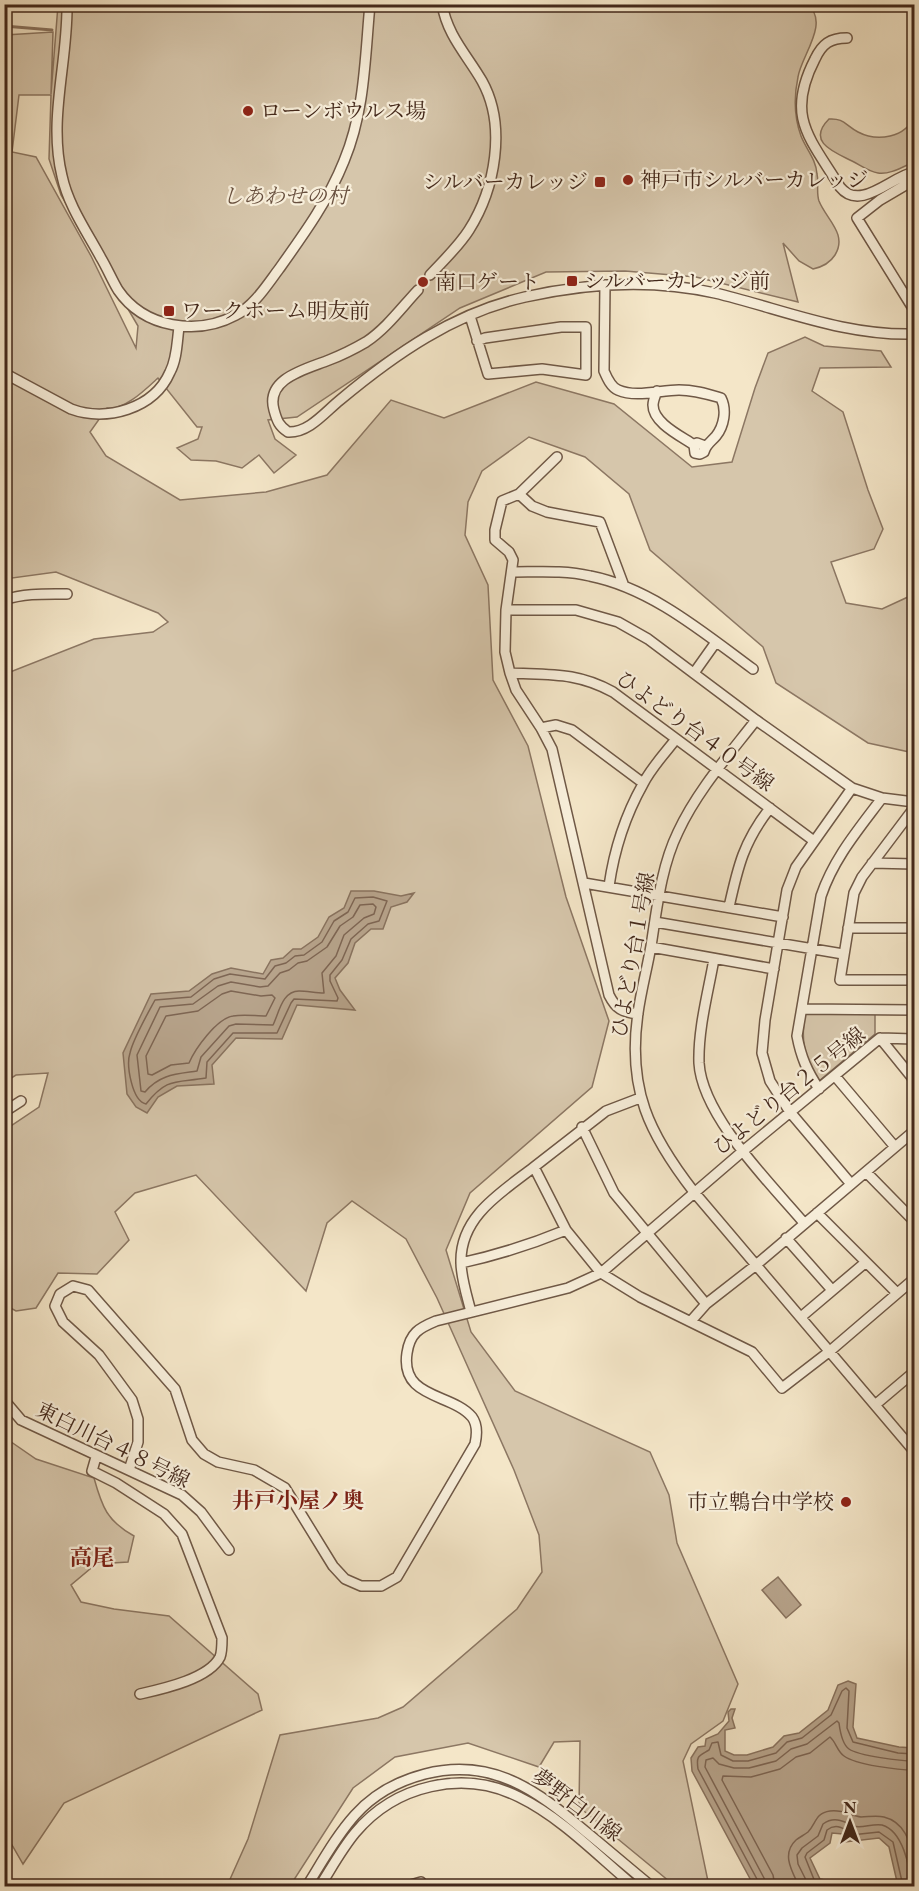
<svg xmlns="http://www.w3.org/2000/svg" width="919" height="1891" font-family="'EB Garamond','Noto Serif JP',serif">
  <style>
    .green { fill: #d6c6ab; stroke: #8c7763; stroke-width: 1.5; fill-rule: evenodd }
    .water { fill: #b8a58d; stroke: #89735f; stroke-width: 1.5 }
    .lines { fill: none; stroke-linecap: round; stroke-linejoin: round }
    .shore { stroke: #7e6654; stroke-width: 1.5 }
    .stream { stroke: #89735f; stroke-width: 3 }
    .minor-tunnel { stroke: #d1c0a5; stroke-width: 9; stroke-dasharray: 9 4.5; stroke-linecap: butt }
    .minor-casing { stroke: #6f5846; stroke-width: 12 }
    .minor { stroke: #f8efdb; stroke-width: 9 }
    .poi-dot { fill: #8f2418; stroke: #f8efdb; stroke-width: 2 }
    .labels { text-anchor: middle; stroke-width: 4.5; stroke-linejoin: round; paint-order: stroke }
    .poi-label { font-size: 21px; fill: #43281b; stroke: #f8efdb; text-anchor: start }
    .park-label { font-size: 21px; font-style: italic; fill: #68503f; stroke: #f8efdb }
    .street-label { font-size: 21px; fill: #43281b; stroke: #f8efdb }
    .neighbourhood-label { font-size: 22px; font-weight: bold; fill: #7a1f14; stroke: #f8efdb }
  </style>
  <rect width="100%" height="100%" fill="#f4e6c8"/>
  <filter id="stains"><feTurbulence type="fractalNoise" baseFrequency=".00333" numOctaves="4"/><feColorMatrix values="0 0 0 0 .2 0 0 0 0 .09 0 0 0 0 .02 0 0 0 .5 -.17"/></filter>
  <radialGradient id="worn" r=".72"><stop offset=".6" stop-color="#630" stop-opacity="0"/><stop offset="1" stop-color="#630" stop-opacity=".3"/></radialGradient>
  <path class="green" d="M58,5H808C830,23 801,56 798,77C794,96 794,117 801,136C806,149 816,159 817,174C819,183 816,192 819,201C826,219 848,234 835,255C830,263 822,267 813,269L799,261L783,243L798,302L696,277L625,271L546,272L460,308L297,417L268,420L275,439L296,455L274,473L259,455L242,468L216,461L191,460L177,448L198,439L202,427H197L158,378C146,389 124,411 107,408L90,432L106,456L180,500L266,492L327,475L391,400L444,418L536,382L614,404L692,467L732,462L755,388L768,353L805,337L824,346L881,351L891,367L820,368L812,391L843,412L868,490L883,529L874,549L831,562L846,603L882,609L908,597L914,602V753L868,743L776,683L763,647L650,550L629,494L585,457L529,437L482,471L468,502L465,535L488,585L493,680L528,746L566,897L609,1021L592,1087L470,1193L446,1250L471,1332L515,1391L650,1452L669,1495L677,1543L738,1684L723,1721L691,1744L683,1761L709,1886H675L579,1807L580,1741L554,1742L539,1767L468,1743L395,1757L353,1788L290,1886H227L248,1839L280,1735L378,1718L403,1707L517,1609L542,1572L539,1535L514,1470L437,1298L406,1239L352,1201L327,1223L306,1291L196,1175L135,1193L115,1212L129,1240L97,1274L58,1273L36,1308L16,1311L5,1305V1130L39,1107L48,1073L16,1075L5,1082V674L94,639L153,632L168,622L158,613L56,572L5,579V35L53,32L51,94ZM19,95H51L49,159L61,195L138,326L136,348L91,256L36,157L12,152Z
    M914,116V162C904,166 890,175 878,173C869,172 860,165 852,161C834,152 806,142 829,119C844,118 845,125 858,132C877,142 906,138 914,116Z
    M805,1012L875,1014V1034L819,1081C803,1055 801,1041 805,1012Z
    M4,1437L36,1459L94,1478C102,1507 107,1521 134,1536L128,1562L96,1564L71,1585L81,1602L114,1609L169,1616L258,1694L262,1710L64,1803L23,1864L4,1831Z"/>
  <path class="water" d="M351,891H374L401,896L414,893L407,902L391,907L383,929H371L355,943L348,963L335,978L340,990L355,1010L297,1005L282,1039L236,1038L212,1065L214,1084L177,1086L158,1097L147,1113L136,1107L127,1094L123,1053L151,994L189,991L212,974L231,968L263,974L271,960L283,958L293,949H301L318,937L329,917L344,908Z
    M778,1577L801,1605L786,1618L762,1590Z
    M848,1681L856,1684L853,1727L857,1738L899,1747L914,1748V1886H898L889,1847L879,1838L845,1842L843,1834L832,1833L830,1843L810,1858L820,1879L829,1881L830,1886H754L692,1771L691,1758L698,1747L705,1746L706,1739L718,1734L729,1721L728,1712L731,1709H735L732,1718L735,1728L725,1730V1751L734,1755H747L773,1747L784,1736L799,1733L828,1710L838,1685Z"/>
  <g class="lines">
    <path class="shore" d="M373,897L387,901L379,921L368,924L351,939L342,960L330,975V981L338,998L337,1001L294,999L291,1003L277,1033H233L207,1062L206,1078C176,1083 167,1077 146,1104C132,1101 126,1065 130,1053C133,1039 148,1013 155,1000L191,997L214,979L230,974L265,979L275,966L286,963L295,956L304,955L322,942L334,921L348,912L355,898Z
      M373,904L376,907L374,914L364,918L344,935L336,956L322,973L324,993C316,993 307,991 299,991C282,991 279,1013 273,1025L236,1024L229,1026L201,1057L197,1071C177,1074 160,1074 145,1092L141,1091L137,1055L160,1007L193,1004L218,986L231,982L260,987L268,986L280,973L289,970L298,963L307,961L327,947L340,926L353,917L360,905Z
      M231,991L261,996L272,995L275,998L266,1016C255,1016 244,1014 233,1016C217,1018 195,1049 189,1063L171,1065L152,1075L148,1074L146,1056L166,1016L198,1011L222,994Z
      M758,1886V1881L698,1769C696,1755 699,1756 709,1750L712,1743L718,1742L721,1755L733,1761H748L776,1753L787,1742L802,1738L831,1715L842,1691L846,1688L849,1691L847,1728L853,1742L898,1753L914,1754
      M766,1886L764,1878L705,1767L706,1760L713,1758L719,1764L734,1768H749L776,1761L791,1749L807,1744L837,1721L839,1723C840,1731 842,1744 849,1749C859,1756 901,1761 914,1761
      M775,1886L773,1875L722,1780L723,1776L751,1777L780,1769L796,1757L810,1753L830,1737C836,1742 837,1751 844,1756C856,1765 899,1770 914,1770
      M799,1886C792,1871 781,1854 796,1840C800,1837 804,1835 808,1832C816,1824 815,1813 830,1811C843,1809 851,1816 861,1817C868,1817 876,1815 884,1817C904,1822 910,1841 914,1859
      M809,1886L798,1864L797,1855L802,1848L818,1836L823,1824C834,1816 843,1821 854,1826C861,1829 873,1823 882,1825C903,1831 910,1867 911,1886
      M824,1886L815,1882L805,1857L807,1853L824,1840L827,1830C836,1823 845,1828 851,1835L879,1832L893,1842L903,1886"/>
    <path class="stream" d="M4,26L52,30"/>
    <path class="minor-tunnel" d="M418,290L430,275"/>
    <g class="minor-casing">
      <path id="minor" d="M67,4C68,62 48,119 62,176C68,205 87,232 101,258C107,268 112,280 118,290C144,328 197,336 236,315C254,306 267,285 279,269C304,234 328,201 344,161C365,111 365,57 370,4
        M847,38C830,38 822,44 815,59C785,117 810,138 840,187C860,212 891,177 914,172
        M914,180L880,200L857,218L914,310
        M430,275C443,261 459,246 469,230C495,189 507,126 482,81C467,55 447,35 442,4
        M605,285L604,371C607,378 611,387 618,390C636,398 660,390 679,390C694,390 707,394 721,398C727,410 724,426 716,436C711,442 706,444 704,452L700,454L695,453L694,445L697,443L705,446
        M418,290C402,307 386,329 366,342C354,349 342,355 329,360C307,369 265,378 274,410C277,421 279,426 288,432C309,433 325,412 340,400C395,354 454,313 525,297C587,283 653,279 715,293C782,309 844,336 914,334
        M470,316L488,374L542,369L586,375V327H561L485,338L477,341
        M4,373L71,409C106,422 154,409 170,372C177,359 177,342 179,327
        M657,391C655,396 653,401 653,405C653,423 681,436 694,445
        M519,494L557,457
        M512,572C538,572 565,570 590,576C651,588 704,633 753,669
        M4,600C25,593 45,594 67,594
        M506,610L513,560L509,552L495,540V530L502,501L519,494L532,506L547,512L600,522L624,586
        M510,673C550,675 577,672 613,692L814,841
        M694,673L716,642
        M756,720C728,756 697,791 678,832C661,867 657,908 651,946C647,969 641,991 638,1013C627,1089 649,1134 694,1192L914,1451
        M541,728L556,725L572,730L643,783
        M914,808L862,877L854,893L840,980H914
        M872,863L914,864
        M584,883L783,917
        M609,886C614,851 625,816 643,784C651,768 665,753 676,739
        M729,907C738,866 744,841 770,808
        M655,922L843,954
        M848,928H914
        M651,947L774,969
        M714,959C708,993 698,1029 699,1063C702,1116 771,1184 804,1223
        M802,1009L914,1010
        M638,1014C622,1012 616,1009 609,995L552,749L541,728L516,690L510,673L505,652L506,610H576L618,622L648,639L756,720L852,788L882,798L914,802
        M880,1038L914,1080
        M835,1076L895,1147
        M819,1089C807,1071 801,1057 797,1036L821,896C834,858 858,830 882,798
        M640,1098L606,1111L534,1167L566,1230L601,1273L640,1297L752,1352L782,1388L830,1351L914,1279
        M4,1112L21,1101
        M582,1127L614,1193L706,1304
        M866,1172L914,1221
        M851,1184L790,1112L770,1081L762,1053L765,1020L787,890L796,867L852,788
        M817,1213L897,1293
        M786,1238L832,1290
        M461,1263C498,1255 532,1244 566,1230
        M471,1312C467,1296 461,1278 461,1262C460,1216 502,1192 534,1167
        M801,1317L866,1262
        M691,1321L706,1304L756,1265L914,1131
        M4,1400L21,1420L182,1495L201,1512L229,1550
        M875,1405L914,1372
        M96,1457L92,1471L116,1483L164,1514L182,1534L222,1638C222,1644 222,1652 220,1657C209,1679 162,1689 140,1694
        M129,1470L138,1442V1419L132,1400L99,1355L63,1322L55,1306L60,1294L73,1286L88,1290L175,1389L192,1440L204,1454L218,1462L254,1470L285,1488L333,1566L345,1579L361,1586H381L397,1577L475,1444C477,1435 478,1425 472,1417C452,1393 400,1399 407,1353C410,1333 419,1328 436,1321L568,1288L601,1273L743,1151L880,1038L914,1039
        M307,1886C322,1862 336,1836 355,1815C373,1795 398,1781 425,1774C492,1757 536,1790 585,1831C607,1849 629,1868 651,1886
        M320,1886C331,1869 341,1850 355,1833C395,1785 463,1769 519,1797C562,1818 598,1856 634,1886
        M407,1886L421,1882L420,1886"/>
    </g>
    <use href="#minor" class="minor"/>
  </g>
  <g class="poi-dot">
    <circle cx="248" cy="111" r="6"/>
    <circle cx="628" cy="180" r="6"/>
    <rect x="594" y="176" width="12" height="12" rx="3"/>
    <rect x="566" y="275" width="12" height="12" rx="3"/>
    <circle cx="423" cy="282" r="6"/>
    <rect x="163" y="305" width="12" height="12" rx="3"/>
    <circle cx="846" cy="1502" r="6"/>
  </g>
  <g class="labels">
    <g class="poi-label">
      <text x="260" y="118">ローンボウルス場</text>
      <text x="640" y="187">神戸市シルバーカレッジ</text>
      <text x="588" y="189" text-anchor="end">シルバーカレッジ</text>
      <text x="584" y="288">シルバーカレッジ前</text>
      <text x="435" y="289">南口ゲート</text>
      <text x="181" y="318">ワークホーム明友前</text>
      <text x="834" y="1509" text-anchor="end">市立鵯台中学校</text>
    </g>
    <g class="park-label">
      <text x="285" y="203">しあわせの村</text>
    </g>
    <g class="street-label">
      <text transform="translate(695 731) rotate(36)" y="7">ひよどり台４０号線</text>
      <text transform="translate(633 955) rotate(-80)" y="7">ひよどり台１号線</text>
      <text transform="translate(789 1091) rotate(-39)" y="7">ひよどり台２５号線</text>
      <text transform="translate(113 1445) rotate(26)" y="7">東白川台４８号線</text>
      <text transform="translate(577 1805) rotate(37)" y="7">夢野白川線</text>
    </g>
    <g class="neighbourhood-label">
      <text x="298" y="1508">井戸小屋ノ奥</text>
      <text x="92" y="1565">高尾</text>
    </g>
  </g>
  <rect width="919" height="1891" fill="none" stroke="#f4e6c8" stroke-width="24"/>
  <rect x="6" y="6" width="907" height="1879" fill="none" stroke="#43281b" stroke-width="3"/>
  <rect x="12" y="12" width="895" height="1867" fill="none" stroke="#43281b" stroke-width="1.5"/>
  <g transform="translate(850 1822)" stroke="#f8efdb" stroke-width="4.5" paint-order="stroke">
  <path d="M0-4.5L10 22L0 15L-10 22Z" fill="#43281b"/>
  <text y="-9" font-size="16" font-weight="bold" text-anchor="middle" fill="#43281b">N</text>
  </g>
  <rect width="100%" height="100%" filter="url(#stains)"/>
  <rect width="100%" height="100%" fill="url(#worn)"/>
</svg>
